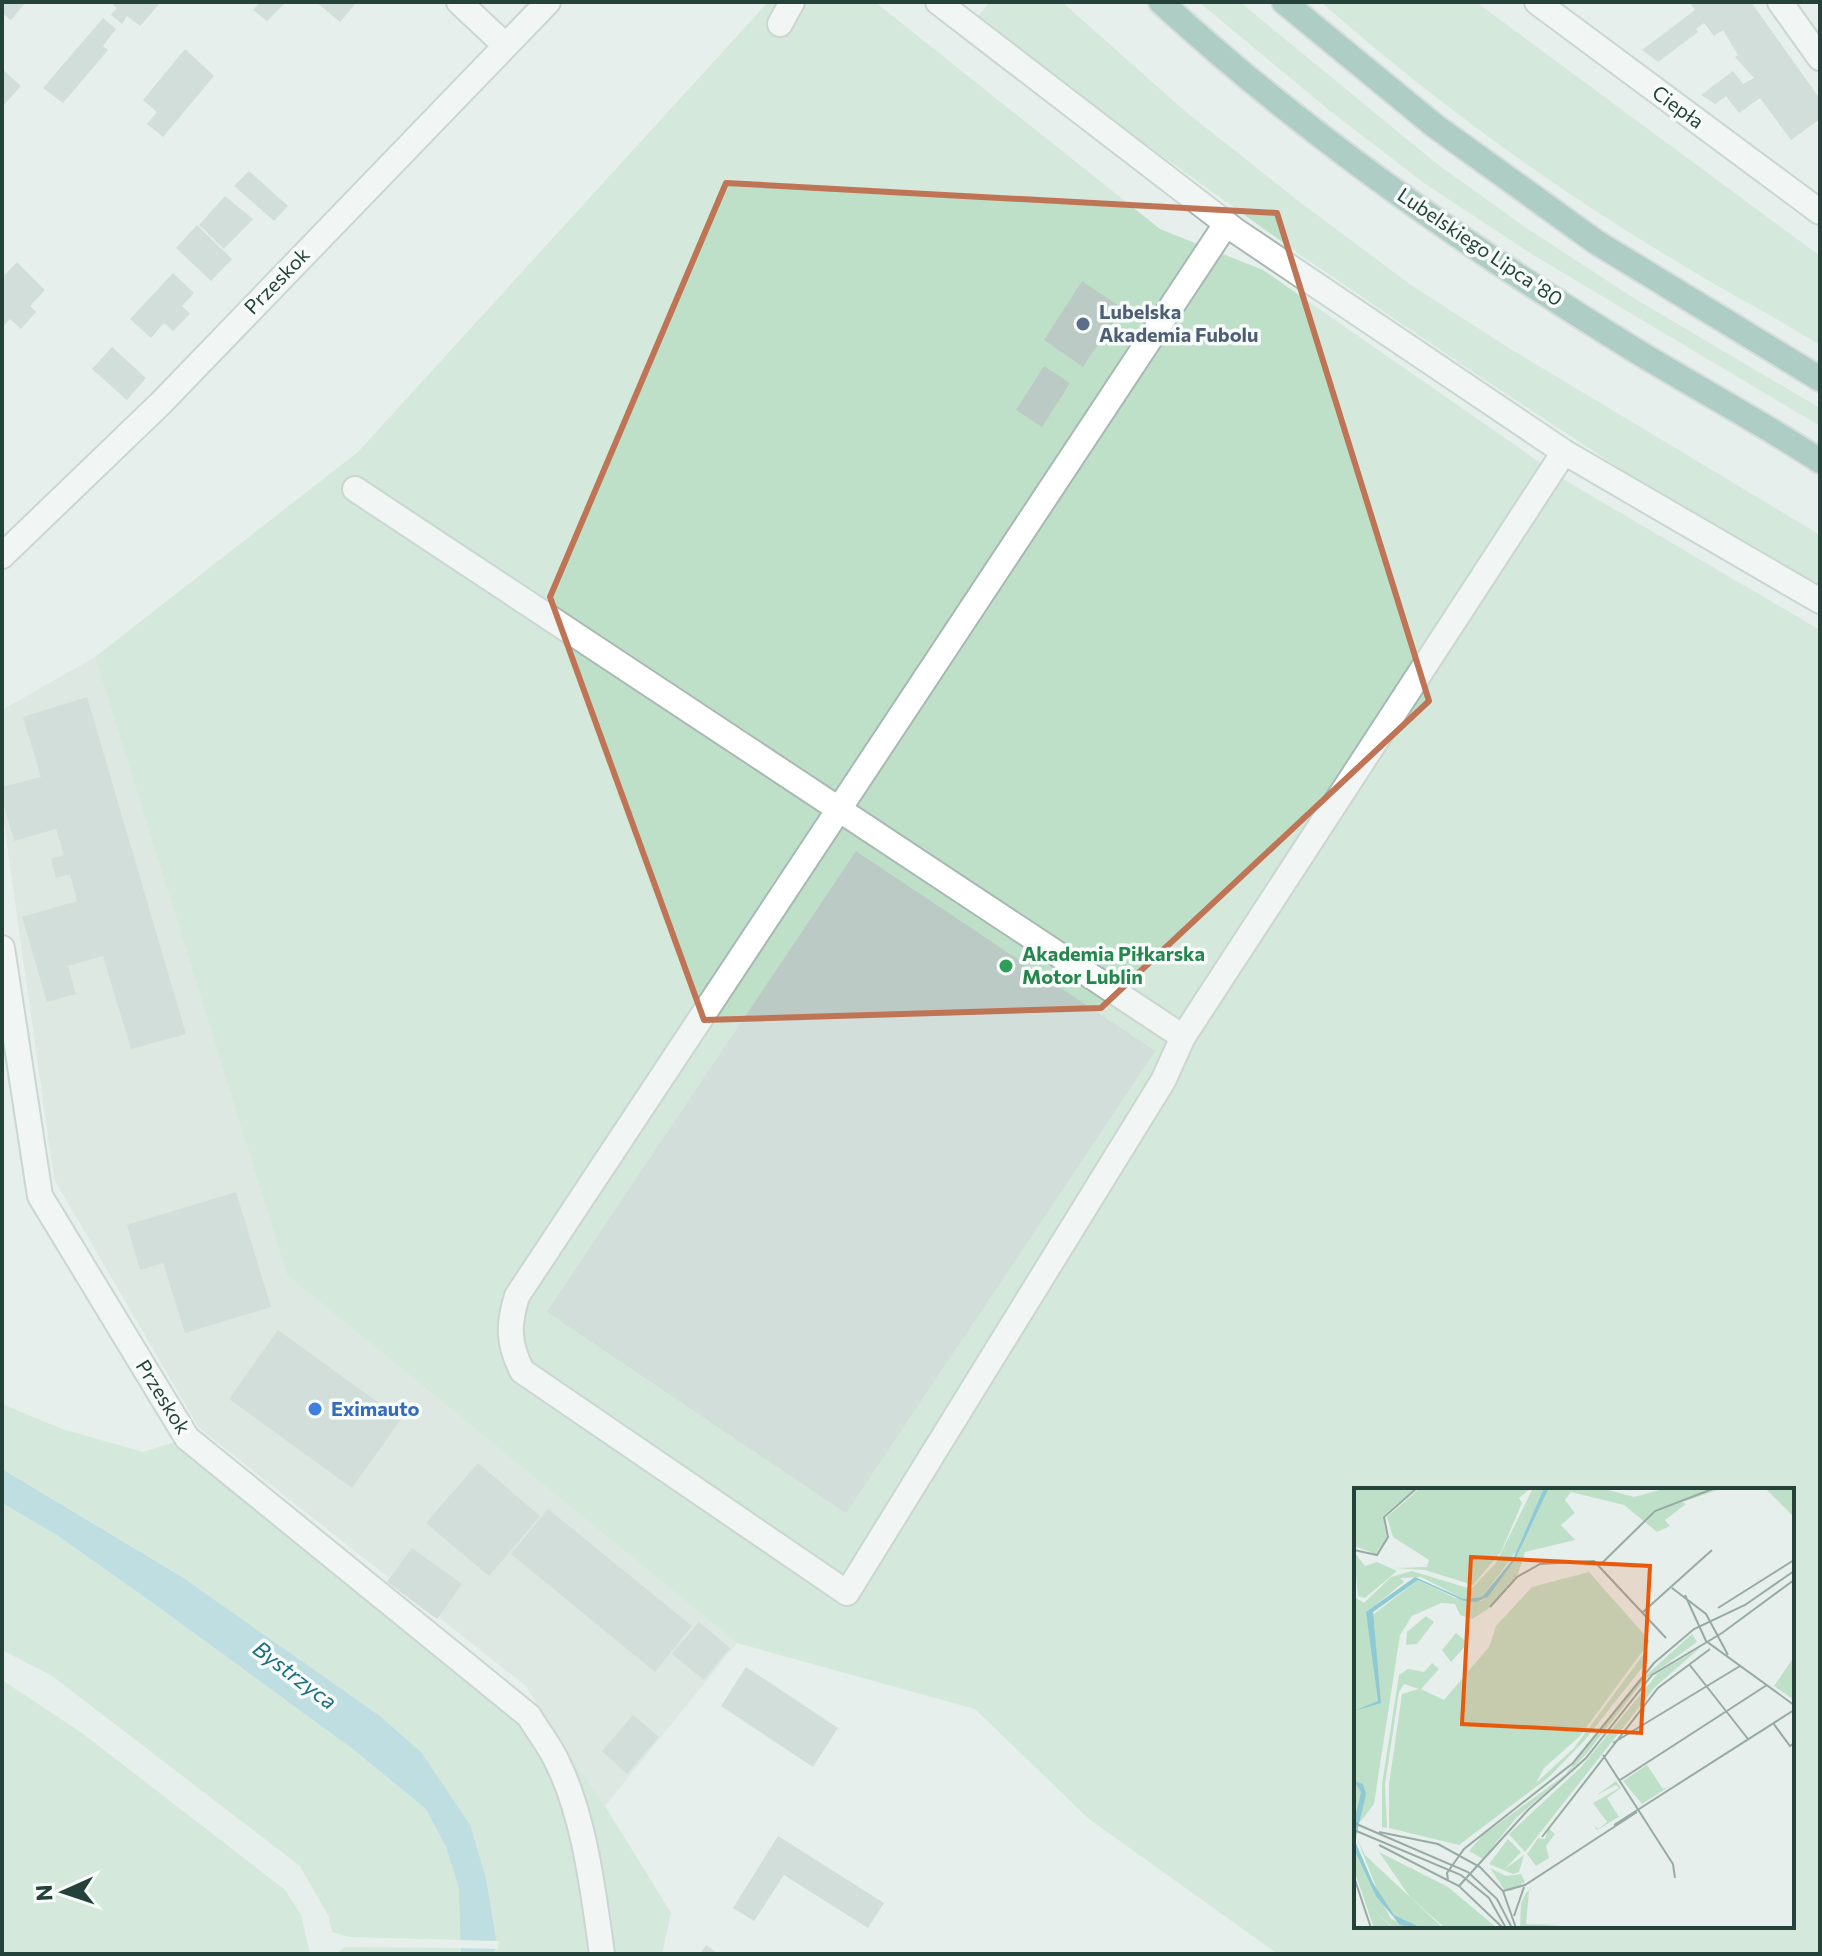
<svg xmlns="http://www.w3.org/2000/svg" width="1822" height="1956" font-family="Commissioner,sans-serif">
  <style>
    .built { fill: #d4dfda }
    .green { fill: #bfe0c8; fill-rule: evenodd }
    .water { fill: #8ec9d4 }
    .pier { fill: #e6efeb }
    .building { fill: #bbcac4 }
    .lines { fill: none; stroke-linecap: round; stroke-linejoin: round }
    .minor-casing { stroke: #a8b8b2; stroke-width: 28 }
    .major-casing { stroke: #c2cac8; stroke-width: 28 }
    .minor { stroke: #fff; stroke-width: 24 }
    .major { stroke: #6aa596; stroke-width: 24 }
    .marked { fill: none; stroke: #c07456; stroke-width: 6; stroke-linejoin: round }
    .service-dot { fill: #5c6f8a; stroke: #f7fbf9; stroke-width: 3 }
    .leisure-dot { fill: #2e9e5b; stroke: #f7fbf9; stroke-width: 3 }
    .shop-dot { fill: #3f7fe0; stroke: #f7fbf9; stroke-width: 3 }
    .labels { text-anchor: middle; stroke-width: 7; stroke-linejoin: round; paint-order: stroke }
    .street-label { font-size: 20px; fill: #24423a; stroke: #f7fbf9 }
    .service-label { font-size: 20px; font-weight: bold; fill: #4e5e75; stroke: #f7fbf9; text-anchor: start }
    .leisure-label { font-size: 20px; font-weight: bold; fill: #27864d; stroke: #f7fbf9; text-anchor: start }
    .shop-label { font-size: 20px; font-weight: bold; fill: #366cbe; stroke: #f7fbf9; text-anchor: start }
    .water-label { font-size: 22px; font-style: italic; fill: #1c6f80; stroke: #f7fbf9 }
    .inset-road { fill: none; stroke: #98aaa4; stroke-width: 2 }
    .view { fill: #e8590c; fill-opacity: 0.15; stroke: #e8590c; stroke-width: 4 }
    .inset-edge { fill: none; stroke: #24423a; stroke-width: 4 }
  </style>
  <rect width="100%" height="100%" fill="#e6efeb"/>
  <path class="built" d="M95,657L287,1275L737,1643L605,1806L559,1742L526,1686L199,1428L54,1179L2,809V710Z"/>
  <path class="green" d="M768,2H875L1160,229L1263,270L1568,482L1820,630V1954H1278L1089,1819L975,1709L737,1643L287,1275L95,657L358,452ZM1356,1490H1792V1926H1356Z
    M990,2H1062L1186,112L1301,203L1411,285L1512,350L1820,535V588L1630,475L1473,372L1299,254L974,21Z
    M1199,2H1240L1437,164L1525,227L1632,297L1820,408V426L1530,253L1424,183L1329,110Z
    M1321,2H1476L1820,256V345C1777,318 1732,295 1689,269C1559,192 1434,102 1321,2Z
    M2,1404L62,1429L143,1452L187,1438L559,1742L605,1806L671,1913L662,1954H494L496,1938L486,1878L470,1826L421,1752L380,1716L182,1577L2,1469Z
    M2,1503L57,1535L164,1611L354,1750L426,1809L446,1847L459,1889L463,1940L349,1937L332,1932L329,1917L300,1866L51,1675L2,1650Z
    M2,1680L82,1733L285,1890L301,1915L310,1954H2Z
    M345,1947L462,1948L461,1954H336Z"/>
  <path class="water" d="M2,1469L182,1577L380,1716L421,1752L470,1825L486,1878L496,1938L494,1954H461L459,1889L446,1847L426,1809L354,1750L164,1611L57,1535L2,1503Z"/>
  <path class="pier" d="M459,1940L499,1941L498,1949L458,1948Z"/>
  <path class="building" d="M2,2H26L11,20L2,13Z
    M116,2H161L140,26L127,16L122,24L111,15L117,8L113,5Z
    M260,2H286L267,21L253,10Z
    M316,2H357L340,22Z
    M1689,2H1751L1820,99V119L1791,140L1760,98L1739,113L1726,96L1715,104L1701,95L1733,71L1743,84L1754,78L1735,57L1738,55L1723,30L1714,36L1704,23L1696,29L1698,32L1658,62L1642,50L1695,10Z
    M103,18L116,29L103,46L108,50L63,103L43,88Z
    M185,49L214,76L163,137L147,124L157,112L143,100Z
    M2,69L21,86L2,107Z
    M249,171L288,206L274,221L234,186Z
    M225,196L253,219L224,249L199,225Z
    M197,225L232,259L211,281L176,248Z
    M17,262L45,290L30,306L36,312L21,329L10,319L2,328V278Z
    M173,273L194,293L182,306L190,314L173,331L164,323L151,338L130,319Z
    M1082,281L1122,308L1083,367L1044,340Z
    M112,347L146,378L127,400L92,369Z
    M1044,366L1070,383L1042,427L1016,410Z
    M87,697L186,1034L131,1049L103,956L68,966L76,994L47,1002L22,917L77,901L70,874L56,878L51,859L64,855L56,829L14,841L2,799V787L41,777L23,717Z
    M856,851L1155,1051L846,1513L547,1312Z
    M236,1192L271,1307L185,1333L163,1263L140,1270L127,1225Z
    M278,1330L401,1419L352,1488L229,1399Z
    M478,1463L540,1516L489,1576L426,1523Z
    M548,1509L692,1626L655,1672L511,1554Z
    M412,1548L462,1584L437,1619L387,1582Z
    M699,1622L730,1648L704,1680L672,1654Z
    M746,1667L838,1728L813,1767L721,1706Z
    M633,1715L659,1737L627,1774L602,1751Z
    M778,1836L884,1903L868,1928L784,1875L754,1921L733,1908Z
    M706,1945L718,1954H700Z"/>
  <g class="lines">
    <g class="minor-casing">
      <path id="minor" d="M459,2L505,45
        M938,2L1236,231L1564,452L1820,601
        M1537,2L1820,212
        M1780,2L1820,58
        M780,24L792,2
        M1226,224L517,1296C508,1325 508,1343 522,1371L847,1593L1163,1081L1183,1037L1564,452
        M355,489L1183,1037
        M2,556L161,403L548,2
        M2,948L40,1196L187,1438L529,1716C536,1728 545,1740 552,1752C584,1809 593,1890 602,1954"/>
    </g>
    <g class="major-casing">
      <path id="major" d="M1161,2C1303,133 1469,248 1633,349C1695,387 1759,421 1820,461
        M1284,2L1435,126L1596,242L1820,379"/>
    </g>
    <use href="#minor" class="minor"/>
    <use href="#major" class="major"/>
  </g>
  <path d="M0 0H1822V1956H0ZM726,183L1277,213L1429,701L1101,1008L704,1020L550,597Z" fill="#e6efeb" fill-opacity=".55" fill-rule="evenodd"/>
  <path class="marked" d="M726,183L1277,213L1429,701L1101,1008L704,1020L550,597Z"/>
  <circle class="service-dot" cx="1083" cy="324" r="8"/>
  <circle class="leisure-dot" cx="1006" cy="966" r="8"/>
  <circle class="shop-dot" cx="315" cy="1409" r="8"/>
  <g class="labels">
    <g class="street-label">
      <text transform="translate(1678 107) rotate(36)" y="7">Ciepła</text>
      <text transform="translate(1480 247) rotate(34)" y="7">Lubelskiego Lipca '80</text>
      <text transform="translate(277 281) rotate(-46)" y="7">Przeskok</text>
      <text transform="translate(163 1397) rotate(58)" y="7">Przeskok</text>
    </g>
    <g class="service-label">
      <text x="1099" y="319">Lubelska<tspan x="1099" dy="23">Akademia Fubolu</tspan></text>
    </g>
    <g class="leisure-label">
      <text x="1022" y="961">Akademia Piłkarska<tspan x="1022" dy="23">Motor Lublin</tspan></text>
    </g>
    <g class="shop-label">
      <text x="331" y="1416">Eximauto</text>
    </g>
    <g class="water-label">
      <text transform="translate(295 1675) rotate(37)" y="8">Bystrzyca</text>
    </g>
  </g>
  <g transform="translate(1354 1488)">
    <rect width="440" height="440" fill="#e6efeb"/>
    <path d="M0,0H62L29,28L33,49L22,66L0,58ZM66,0H177L165,10L168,15L147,64L119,97L71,82L39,80L73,79L75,72L39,49L33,29ZM179,0H190L162,64L128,109L110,111L67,89L46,90L50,94L12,125L17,128L64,92L101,110L127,113L134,109L161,72L195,0H247L280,9L313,0H370L328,14L332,16L311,32L316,38L303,44L270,17L217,4L211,12L221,25L207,37L221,52L171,64L163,89L134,121L118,131L106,127L101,116L87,115L58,128L46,147L20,316L7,333L0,330V99L2,110L10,115L37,89L58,83L117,101L142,75ZM411,0H440V29ZM0,64L11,78L23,74L43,83L11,110L4,108ZM235,84L296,153L226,248L190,280L182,295L220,260L289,167L294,172L231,252L194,290L105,357L35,340V296L48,206L65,201L50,196L45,204L31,297L33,340L28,339V296L45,187L54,181L70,184L78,175L85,181L67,201L90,212L135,159L142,138L178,99ZM72,128L80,134L63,156L52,157L53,144ZM102,145L114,155L97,174L88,162ZM338,146L343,154L289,193L234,264L212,287L162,330L129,371L115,363L129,347L211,287L279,199ZM347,159L301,199L171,364L155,346L227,279L304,185ZM440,169V212L420,198ZM293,277L309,301L316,298L288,316L269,293ZM262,293L267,300L253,310L265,329L243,342L240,337L244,341L253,334L239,315L265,300L262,297L243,307ZM194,340L201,346L192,358L195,370L182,378L173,366L184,350L191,351ZM2,348L11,367L89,440H68L40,427L26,409ZM154,351L167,364L151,381L170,367L165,384L159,386L135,376ZM0,360L37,431L61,440H40L17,420L39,440H20L0,382ZM25,364L94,399L143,440H91L56,409ZM136,380L152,388L167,386L171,394L157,403L150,401ZM180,397L175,403L172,436L206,437L166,440L167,415L172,405Z" fill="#bfe0c8"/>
    <path d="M190,0H195L161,72L134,109L122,114L110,113L64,92L19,124L27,215L0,223L24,213L12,124L61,89L110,111L128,109L159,71ZM0,293L9,296L12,306L1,353L19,395L40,427L68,440L46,437L22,408L0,361V334L7,304Z" fill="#8ec9d4"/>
    <path class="inset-road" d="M0,62L23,67L34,49L30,29L63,0M246,77L301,23L361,0M318,100L352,126L374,167M331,107L352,153L440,217M136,119L163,89L186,76L240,73L312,150M364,120L440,72M289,124L358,62M0,126V164M335,176L394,251M419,235L436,258L440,255M259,255L386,178M249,267L319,376L321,390M266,292L413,197M0,335L114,384L143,411L158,440M260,337L440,222M0,342L107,387L135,410L152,440M25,344L84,356L126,379L149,403L162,440M188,349L304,200L356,161M25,357L105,398L149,440M0,389L17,440M94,392L93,385L110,361L219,275L300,175L340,141L391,117L440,83M105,398L174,322L232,270L298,187L368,145L440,92M149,403L171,397L283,324M160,428L170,399"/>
    <path class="view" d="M117,69L296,78L287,245L108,236Z"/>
    <rect width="440" height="440" class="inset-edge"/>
  </g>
  <rect width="1822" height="1956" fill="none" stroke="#24423a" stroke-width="8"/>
  <g transform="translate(64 1892) rotate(267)" stroke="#f7fbf9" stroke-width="6" paint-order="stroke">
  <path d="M0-6L14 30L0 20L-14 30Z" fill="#24423a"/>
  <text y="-12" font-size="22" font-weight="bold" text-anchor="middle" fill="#24423a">N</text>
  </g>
</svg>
